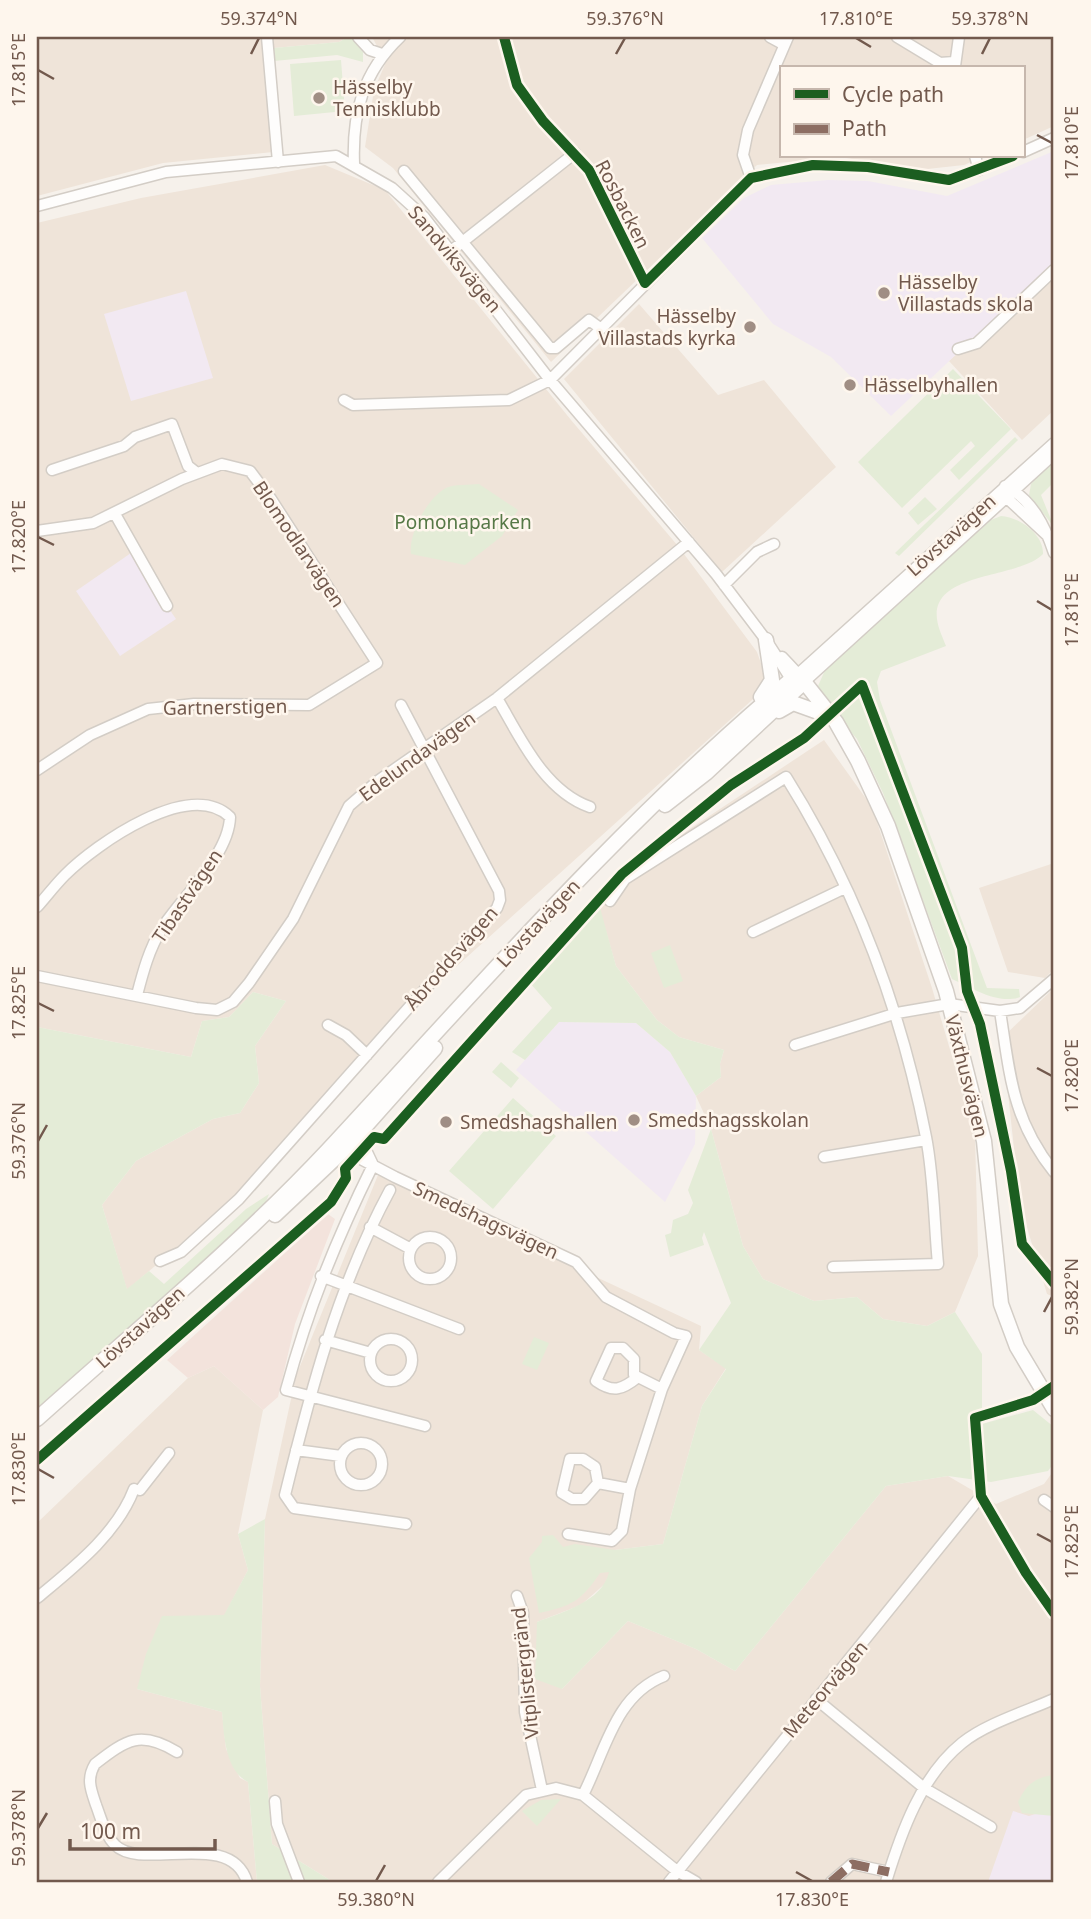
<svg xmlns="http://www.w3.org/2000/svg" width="1091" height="1919" font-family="'Noto Sans',sans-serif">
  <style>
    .residential { fill: #efe4d9 }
    .commercial { fill: #f3e3dc }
    .education { fill: #f2e9f2 }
    .green { fill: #e4ecd7 }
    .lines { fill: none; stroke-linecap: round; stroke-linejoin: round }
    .minor-casing { stroke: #d3cdc6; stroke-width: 13 }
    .tertiary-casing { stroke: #d3cdc6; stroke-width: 17 }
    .minor { stroke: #fefdfc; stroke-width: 10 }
    .tertiary { stroke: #fefdfc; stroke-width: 14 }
    .quiet { stroke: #8d6e63; stroke-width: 9; stroke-dasharray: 18 9; stroke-linecap: butt }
    .cycleway-casing { stroke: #fef6ed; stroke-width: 15 }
    .cycleway { stroke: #1b5e20; stroke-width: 10 }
    .ticks { fill: none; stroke: #72594d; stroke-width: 2.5 }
    .poi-dot { fill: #a08e84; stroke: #fef6ed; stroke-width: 2.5 }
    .labels { text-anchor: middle; stroke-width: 5; stroke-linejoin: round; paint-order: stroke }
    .poi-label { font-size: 19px; fill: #72594d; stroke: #fef6ed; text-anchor: start }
    .street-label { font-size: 19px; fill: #72594d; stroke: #fef6ed }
    .park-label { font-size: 19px; fill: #567846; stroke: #fef6ed }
    .neatline { fill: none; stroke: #72594d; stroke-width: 2.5 }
    .ticks-label { font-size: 18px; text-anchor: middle; fill: #72594d }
  </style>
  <rect width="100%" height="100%" fill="#f6f1eb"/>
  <path class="residential" d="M37,37H263L273,152L163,163L37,196Z
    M272,37H348L339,42L274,48Z
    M372,37H1054V126L1023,140V68H781V156H985L964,165L918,170L840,157L757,165L551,362L393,168L365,147L374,90L386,62Z
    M325,165L385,190L571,420L678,546L757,652L764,672L762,691L387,1029L273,1157L218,1212L127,1290L102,1205L136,1161L213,1119L240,1113L259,1083L255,1046L286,1001L253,992L229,1017L202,1021L191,1057L37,1027V223L141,198Z
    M1054,262V410L1022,440L949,361Z
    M639,304L718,395L764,380L836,467L722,572L564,379Z
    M824,740L872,807L932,988L975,1135L978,1256L955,1312L927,1326L883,1319L857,1297L814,1301L763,1279L743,1246L711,1129L696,1096L721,1077L720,1064L724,1050L679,1037L657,1020L616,966L597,900L622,874Z
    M1054,863V969L1045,978L1008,972L979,888Z
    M1054,988V1297L1047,1294L1020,1204L1002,1038Z
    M378,1175L701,1326L699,1350L726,1368L702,1406L663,1544L615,1550L607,1582L581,1605L537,1622L562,1689L628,1621L696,1649L735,1671L886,1486L948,1476L996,1504L1044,1484L1054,1470V1882H333L272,1844L260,1686L265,1519L296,1376Z
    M214,1366L263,1410L238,1534L248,1570L224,1616L137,1689L222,1712L226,1749L240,1778L248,1782L257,1882H37V1523L188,1378Z"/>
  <path class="commercial" d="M328,1214L335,1219L295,1324L278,1397L263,1410L214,1366L188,1378L167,1360Z"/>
  <path class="education" d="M1054,151V262L891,416L831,357L773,324L702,238L744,198L771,185L828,180L868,181L947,196Z
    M186,291L213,378L131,401L104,314Z
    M131,553L176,619L120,656L76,591Z
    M559,1022L636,1023L670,1052L696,1096L695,1144L665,1202L516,1070Z
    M1054,1808V1882H988L1013,1811L1029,1816Z"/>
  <path class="green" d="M348,37H351L363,52V62L337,55L274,61V48L339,42Z
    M341,60L345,111L294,116L290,64Z
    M953,369L1011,429L959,480L950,470L975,446L971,441L902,508L858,462Z
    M1015,437L1018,440L899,556L895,553Z
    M1054,458V482L1041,495L1054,527L1029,495L1031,484Z
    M479,484L518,510L502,536L465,565L411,554C408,535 427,498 446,488C454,484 469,485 479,484Z
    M925,497L937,509L918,525L908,513Z
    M1001,516C1020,517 1044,535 1043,554C1019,579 931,571 937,619C938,628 943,638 946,646L881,671L877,682L880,700L987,988L1019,989L1020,997C998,1005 972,988 952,979L883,793L857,739L830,708L818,686L826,668L991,520Z
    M599,904L616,966L657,1020L679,1037L724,1050L720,1064L721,1077L696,1096L670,1052L636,1023L559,1022L525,1060L512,1052L552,1008L530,983Z
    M670,945L683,981L664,988L651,953Z
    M253,992L286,1001L255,1046L259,1083L240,1113L213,1119L136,1161L102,1205L127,1289L149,1271L164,1284L246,1209L269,1194L263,1209L41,1409L37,1408V1027L191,1057L202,1021L229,1017Z
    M501,1062L519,1078L511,1088L492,1072Z
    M513,1098L556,1136L493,1209L449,1171Z
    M711,1129L743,1246L763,1279L814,1301L857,1297L883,1319L927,1326L955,1312L982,1354V1424L1033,1410L1054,1427V1463L1048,1471L991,1482L948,1476L886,1486L735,1671L696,1649L628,1621L562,1689L535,1679L537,1622C562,1612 602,1602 609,1572L600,1573C581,1601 572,1606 539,1613L529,1558L542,1542V1536L553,1535L563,1547L575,1544L615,1550L663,1544L702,1406L726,1369L699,1350L731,1303L704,1232L702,1238L704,1245L670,1257L665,1235L671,1233L673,1220L688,1214L693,1203L688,1190Z
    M534,1337L549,1343L537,1370L522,1364Z
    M265,1519L260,1686L272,1844L333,1882H257L248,1782C225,1770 224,1736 222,1712L137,1689L146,1654L162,1616L224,1615L248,1570L238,1534Z
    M1054,1775V1816L1022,1813L1018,1802C1026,1785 1035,1777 1054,1775Z
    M561,1799L537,1826L522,1811L541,1800Z"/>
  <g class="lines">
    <g class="minor-casing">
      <path id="minor" d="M267,37L278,162
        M358,37L370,50L382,54
        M504,37L517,85L543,121L589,170L645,283
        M770,37L783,44
        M897,37L940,63L954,62
        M955,66L959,37
        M1023,152L1054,138
        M975,156L979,170
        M354,164C352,113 363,72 400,37
        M404,171L550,348H556L589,320L600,328
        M751,178L743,155L748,130L788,37
        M37,206L166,172L336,156L392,188L424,217L550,380L716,574L766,640L791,679
        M451,251L575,153
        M958,349L977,343L1054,270
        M344,400L353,405L509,400L550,380L751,178L813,165L868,167L949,180L1013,156
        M52,470L124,446L135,437L172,424L188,466L197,473
        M115,514L167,606
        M37,531L93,523L182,479L222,464L250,471L271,499L377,663L309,705L194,704L148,709L90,735L37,770
        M1049,537L1007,498L1005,486C1032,499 1045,526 1054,553
        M724,585L757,552L774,544
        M782,657L798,674L1054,443
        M804,682L1054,454
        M497,698C520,737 544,791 590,807
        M610,901L625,879L786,777C855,887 901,1009 926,1137C934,1178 934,1222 938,1264L833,1267
        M37,907C46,897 55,885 65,875C96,844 190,778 230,817C229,855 182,897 162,928C149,949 143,972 137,995
        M753,932L845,888
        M37,976L196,1008L217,1010L233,1002L249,983L293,919L349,806L379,780L497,698L689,542
        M1000,1011C1010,1075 1012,1119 1054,1172
        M328,1025L346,1035L367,1055
        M795,1045L897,1013L949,1004L1000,1011L1020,1008L1054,979
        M350,1137L365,1148L373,1165
        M344,1144L357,1157L395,1177L576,1262L606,1297L674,1333L686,1336L662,1389L630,1489L622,1531L612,1541L568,1534
        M824,1157L926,1140
        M373,1165C336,1240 308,1309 286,1390L425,1426
        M390,1190C338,1286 311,1389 285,1495L294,1508L406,1524
        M370,1227L411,1249
        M409 1258a21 21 0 1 1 42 0a21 21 0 1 1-42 0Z
        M160,1261L181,1252L239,1199L497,908L500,900L499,891L401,705
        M321,1276L459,1329
        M370 1360a21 21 0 1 1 42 0a21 21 0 1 1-42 0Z
        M325,1340L371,1353
        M638,1377C622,1390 613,1393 596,1381L611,1348H623L634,1359V1375L662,1389
        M340 1464a21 21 0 1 1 42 0a21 21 0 1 1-42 0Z
        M296,1450L341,1456
        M598,1483L584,1499H572L562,1493L570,1459H583L595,1467L598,1483L630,1489
        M140,1490L169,1453
        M1044,1500L1054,1507
        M517,1596L523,1613L525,1712L542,1790
        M37,1598C73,1568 117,1534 134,1489
        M816,1699L924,1788L991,1827
        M177,1752C141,1730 127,1739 95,1764C86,1779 91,1790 96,1805C101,1818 105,1835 115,1845C142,1872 231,1828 247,1882
        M583,1795C605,1752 615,1695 664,1676
        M275,1801L277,1824L299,1882
        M438,1882L526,1795L556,1788L583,1795L677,1871L696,1882
        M669,1882L981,1496L1026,1573L1054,1613
        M831,1882L852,1864L889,1872
        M886,1882C901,1833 921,1776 962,1743C985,1724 1027,1711 1054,1699"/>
    </g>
    <g class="tertiary-casing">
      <path id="tertiary" d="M761,697L772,680L766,640
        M779,711L793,703L818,712
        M665,805L706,773L804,682
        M275,1215L346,1148L435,1048
        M37,1419C135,1331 238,1246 328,1150C479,987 626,817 798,674L836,722L858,761L888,826L946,991L984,1141L1001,1304L1017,1347L1054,1409"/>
    </g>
    <use href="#minor" class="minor"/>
    <use href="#tertiary" class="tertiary"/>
    <path class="quiet" d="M831,1882L852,1864L889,1872"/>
    <g class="cycleway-casing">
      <path id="cycleway" d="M504,37L517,85L543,121L589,170L645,283L751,178L813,165L868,167L949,180L1013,156
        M1054,1386L1033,1400L975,1418L981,1496L1026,1573L1054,1613
        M37,1460L331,1202L346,1178L345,1169L374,1137L384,1139L622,874L731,785L804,738L862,685L962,948L967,991L980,1024L1011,1171L1022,1244L1054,1283"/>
    </g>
    <use href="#cycleway" class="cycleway"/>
  </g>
  <path class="ticks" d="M856,38L871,47M251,54L259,38M616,54L625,38M982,54L990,38M38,70L54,79M1037,135L1052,143M38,537L54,545M1037,601L1052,610M38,1003L54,1011M1037,1068L1052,1076M38,1141L47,1125M1044,1312L1052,1297M38,1469L54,1478M1037,1534L1052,1542M38,1828L47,1813M796,1872L812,1881M376,1881L385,1865"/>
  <g class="poi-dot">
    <circle cx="319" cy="98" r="7"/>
    <circle cx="884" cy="293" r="7"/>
    <circle cx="750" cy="327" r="7"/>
    <circle cx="850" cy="385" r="7"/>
    <circle cx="634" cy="1120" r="7"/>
    <circle cx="446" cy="1122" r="7"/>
  </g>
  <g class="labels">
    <g class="poi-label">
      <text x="333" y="94">Hässelby<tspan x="333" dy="22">Tennisklubb</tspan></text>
      <text x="898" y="289">Hässelby<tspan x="898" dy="22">Villastads skola</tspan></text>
      <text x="736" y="323" text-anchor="end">Hässelby<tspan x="736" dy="22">Villastads kyrka</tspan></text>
      <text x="864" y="392">Hässelbyhallen</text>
      <text x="648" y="1127">Smedshagsskolan</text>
      <text x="460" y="1129">Smedshagshallen</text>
    </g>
    <g class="street-label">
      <text transform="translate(623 204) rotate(63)" y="7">Rosbacken</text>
      <text transform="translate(455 259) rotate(50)" y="7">Sandviksvägen</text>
      <text transform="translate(951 535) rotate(-42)" y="7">Lövstavägen</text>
      <text transform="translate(299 544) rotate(56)" y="7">Blomodlarvägen</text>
      <text transform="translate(225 707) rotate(-1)" y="7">Gartnerstigen</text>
      <text transform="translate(417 756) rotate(-36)" y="7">Edelundavägen</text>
      <text transform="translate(187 896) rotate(-56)" y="7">Tibastvägen</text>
      <text transform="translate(538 923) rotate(-47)" y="7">Lövstavägen</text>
      <text transform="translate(451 958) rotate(-49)" y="7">Åbroddsvägen</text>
      <text transform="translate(967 1076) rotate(76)" y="7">Växthusvägen</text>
      <text transform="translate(486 1220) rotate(25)" y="7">Smedshagsvägen</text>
      <text transform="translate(140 1327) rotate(-42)" y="7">Lövstavägen</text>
      <text transform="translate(525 1673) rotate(-96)" y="7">Vitplistergränd</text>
      <text transform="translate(825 1689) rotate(-50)" y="7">Meteorvägen</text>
    </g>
    <g class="park-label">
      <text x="463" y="529">Pomonaparken</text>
    </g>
  </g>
  <rect width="1091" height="1919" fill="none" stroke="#fef6ed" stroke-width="77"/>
  <rect x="780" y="66" width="245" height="91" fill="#fef6ed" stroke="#c6b7ad" stroke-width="2"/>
  <rect x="794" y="89" width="35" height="10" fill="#1b5e20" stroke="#c6b7ad" stroke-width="2"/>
  <text x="842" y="102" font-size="21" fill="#72594d">Cycle path</text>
  <rect x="794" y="124" width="35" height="10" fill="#8d6e63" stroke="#c6b7ad" stroke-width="2"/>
  <text x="842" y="136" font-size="21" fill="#72594d">Path</text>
  <path d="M70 1839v10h145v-10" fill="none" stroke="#72594d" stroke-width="3.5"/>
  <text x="80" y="1839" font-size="21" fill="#72594d" stroke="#fef6ed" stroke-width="5" paint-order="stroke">100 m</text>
  <rect x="38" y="38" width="1014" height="1843" class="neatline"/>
  <g class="ticks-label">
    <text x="259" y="25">59.374°N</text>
    <text x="625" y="25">59.376°N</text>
    <text x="856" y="25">17.810°E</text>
    <text x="990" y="25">59.378°N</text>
    <text transform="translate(19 70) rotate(-90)" y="6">17.815°E</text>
    <text transform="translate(1072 143) rotate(-90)" y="6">17.810°E</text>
    <text transform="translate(19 537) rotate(-90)" y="6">17.820°E</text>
    <text transform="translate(1072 610) rotate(-90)" y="6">17.815°E</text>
    <text transform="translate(19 1003) rotate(-90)" y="6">17.825°E</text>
    <text transform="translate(1072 1076) rotate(-90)" y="6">17.820°E</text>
    <text transform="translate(19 1141) rotate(-90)" y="6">59.376°N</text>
    <text transform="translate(1072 1297) rotate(-90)" y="6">59.382°N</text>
    <text transform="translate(19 1469) rotate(-90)" y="6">17.830°E</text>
    <text transform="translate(1072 1542) rotate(-90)" y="6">17.825°E</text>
    <text transform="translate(19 1828) rotate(-90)" y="6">59.378°N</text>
    <text x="376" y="1906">59.380°N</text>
    <text x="812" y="1906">17.830°E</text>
  </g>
</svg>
